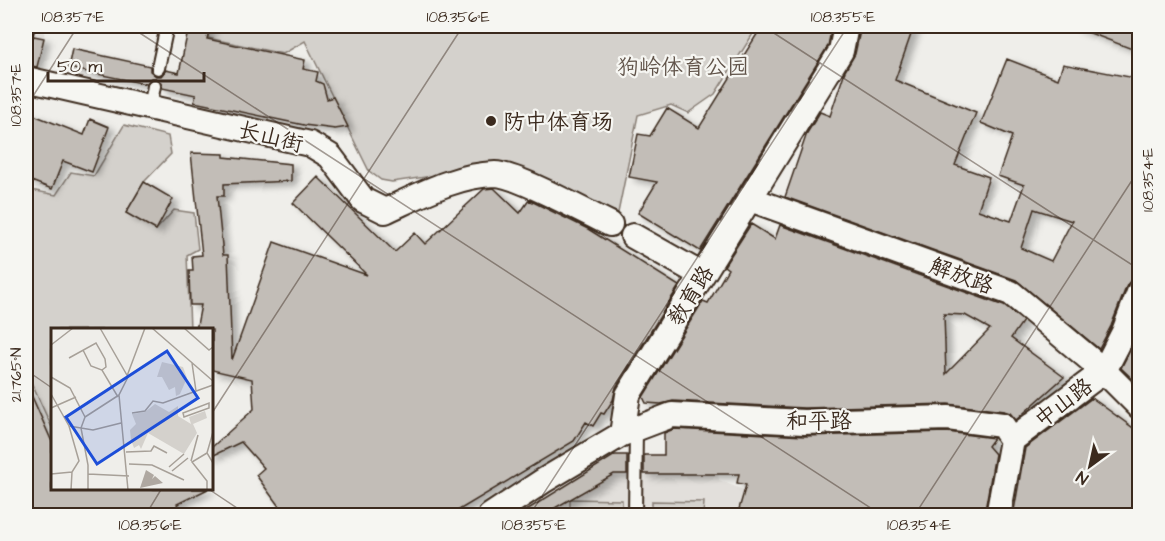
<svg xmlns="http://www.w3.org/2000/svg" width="1165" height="541" font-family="'Architects Daughter','LXGW WenKai TC',sans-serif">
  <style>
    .built { fill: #e2dfdb }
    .green { fill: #d4d1cc; stroke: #887e75; stroke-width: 1.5 }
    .building { fill: #c2bdb7; stroke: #3b2a1e; stroke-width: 1.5; fill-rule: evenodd; filter: url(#shadow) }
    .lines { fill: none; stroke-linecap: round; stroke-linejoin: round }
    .service-casing { stroke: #3b2a1e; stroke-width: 16 }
    .minor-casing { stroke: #3b2a1e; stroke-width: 28 }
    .service { stroke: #f6f6f2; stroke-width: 12 }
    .minor { stroke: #f6f6f2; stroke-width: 24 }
    .ticks { fill: none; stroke: #3b2a1e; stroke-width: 1.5; stroke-opacity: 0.45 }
    .poi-dot { fill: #3b2a1e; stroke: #f6f6f2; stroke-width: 2 }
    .labels { text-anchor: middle; stroke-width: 4.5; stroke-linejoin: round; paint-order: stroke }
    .park-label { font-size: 22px; fill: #61544a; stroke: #f6f6f2 }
    .poi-label { font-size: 22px; fill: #3b2a1e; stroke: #f6f6f2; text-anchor: start }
    .street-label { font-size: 22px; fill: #3b2a1e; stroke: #f6f6f2 }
    .inset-road { fill: none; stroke: #a7a098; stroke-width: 1.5 }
    .view { fill: #1d4ed8; fill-opacity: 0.15; stroke: #1d4ed8; stroke-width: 3 }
    .inset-edge { fill: none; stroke: #3b2a1e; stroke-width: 3 }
    .neatline { fill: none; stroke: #3b2a1e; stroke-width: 2 }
    .ticks-label { font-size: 15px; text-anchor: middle; fill: #3b2a1e }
  </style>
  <defs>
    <filter id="shadow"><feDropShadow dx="6" dy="4" stdDeviation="3" flood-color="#0004"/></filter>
  </defs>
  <rect width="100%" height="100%" fill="#efeeea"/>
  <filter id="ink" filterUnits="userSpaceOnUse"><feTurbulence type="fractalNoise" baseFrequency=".0167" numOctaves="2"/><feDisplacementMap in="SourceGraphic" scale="12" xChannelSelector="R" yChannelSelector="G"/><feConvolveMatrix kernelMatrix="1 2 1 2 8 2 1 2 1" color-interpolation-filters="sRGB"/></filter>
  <g filter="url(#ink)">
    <path class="built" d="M26,26H46L38,66L26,63Z
      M614,455H657V474H718L719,480L789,509L787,516H532L526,505Z"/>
    <path class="green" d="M210,26H758L715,94L688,113L671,105L638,115L618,213L535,177L499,166L392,182L381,180L369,171L305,41L283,54L208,38Z
      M124,125L168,136L171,154L144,182L126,213L156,230L174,210L194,213L198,249L187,255L190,329L52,330V428L26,371V194L31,190L56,195L71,172L94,176Z
      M570,499L622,500V515L570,516Z
      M652,501L704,502L703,515H652Z"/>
    <path class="building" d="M189,26H210L207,39L305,60L303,69L318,72L316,81L323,84L327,99L333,97L348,127L335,129L304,125L194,102L196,95L162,88V83L156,78H151L146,84L68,68L72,49L150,66V71L156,76H161L166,70L179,73Z
      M762,26H832L828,46L700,251L638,213L657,182L629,177L638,134L650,136L667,108L699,128Z
      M861,26H914L895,80L976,113L955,165L989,177L978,210L1011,221L1024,185L998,176L1012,136L981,123L1007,59L1058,79L1063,64L1140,79V276L1132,279L1127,285L1111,326L1099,349L1016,280L785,197L807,133L820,112L830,116L845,71L855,54ZM1034,209L1072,221L1051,261L1021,248Z
      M1074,26H1140V52L1074,27Z
      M34,36L44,38L37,67L26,65V42L31,40Z
      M26,112L84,135L90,119L109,127L92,172L63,161L52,189L26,179Z
      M191,153L224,154V157L291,164V181L224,184V196H217L223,255H228L232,360L274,242L367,275L293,203L318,177L395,252L415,233L425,244L484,189L494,188L520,213L529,200L588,229L679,286L616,387L613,400L604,414L601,413L593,426L586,422L574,441L449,516H286L256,475L264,468L241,442L212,456V447L254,409L252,379L212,370V330H196L201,305H190L189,271H193L192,256L202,255Z
      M144,182L173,199L156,230L126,213Z
      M751,224L775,239L780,225L1004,306L1023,321L1011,338L1064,377L1016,420L1010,413L1004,411L948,404L804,408L673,401L661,404L646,403L643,397L703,301L708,303L728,269L724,266ZM944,314L965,315L990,329L946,374Z
      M1140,331V386L1121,368Z
      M26,383L52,442V489H208L177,504L184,516H26Z
      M1092,398L1140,433V516H1013L1025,448Z
      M674,429L804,436L947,432L994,438L988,446L995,454L984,516H737L746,485L737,483L739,474H644V455H664V433Z
      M615,455H627V474H614L541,516H517Z"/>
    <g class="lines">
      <g class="service-casing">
        <path id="service" d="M26,34L28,26
          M158,68L167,26
          M150,108L154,86
          M635,516L636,427"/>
      </g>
      <g class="minor-casing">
        <path id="minor" d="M26,79L310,144L330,156L363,200L385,211C420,195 456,175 495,174C516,174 587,213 610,224
          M750,199L1011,293L1104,371L1140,407
          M633,236L702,275
          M622,434L672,415L804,422L948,418L1002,425L1012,440
          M490,516L543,481L622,434L628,395L841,51L846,26
          M998,516L1012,440L1104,371L1124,332L1140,290"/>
      </g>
      <use href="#service" class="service"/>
      <use href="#minor" class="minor"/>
    </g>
  </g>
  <path class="ticks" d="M129,26L883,516M763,26L1140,270M26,107L78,26M26,370L52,388M212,413L463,26M207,488L249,516M145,516L162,488M529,516L848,26M914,516L1140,168"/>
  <circle class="poi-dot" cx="491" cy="121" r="6"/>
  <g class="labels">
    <g class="park-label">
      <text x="683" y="74">狗岭体育公园</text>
    </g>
    <g class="poi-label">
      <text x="503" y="129">防中体育场</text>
    </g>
    <g class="street-label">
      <text transform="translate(271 136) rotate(14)" y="8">长山街</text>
      <text transform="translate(962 275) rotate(20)" y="8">解放路</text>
      <text transform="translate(690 295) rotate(-58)" y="8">教育路</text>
      <text transform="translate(1063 402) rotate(-37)" y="8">中山路</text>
      <text x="819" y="428">和平路</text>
    </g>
  </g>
  <g transform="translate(51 328)">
    <rect width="162" height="162" fill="#efeeea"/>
    <path d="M111,34L132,39L136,50L129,66L125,68L124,59L118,62L111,49H106ZM104,76L118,84L127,78V88L140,96L138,89L154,83L156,90L142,96L146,105L133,126L97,105L90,121L88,117L83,120L80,112L79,102L85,96L81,86L94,84Z" fill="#d4d1cc"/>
    <path d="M95,142L103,147L101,151L104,148L112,155L89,160Z" fill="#afa8a1"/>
    <path class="inset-road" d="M49,0L77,49L68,67L77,162M101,0L162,53M133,0L158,22L162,19M0,17L22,0M32,22L40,38L51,42L67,69M18,30L45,15L54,31L55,39L51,42M141,35L145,63M76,48L94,0M0,49L19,60L34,89L30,100L37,137V162M0,66L18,98L28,133L21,144L20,162M158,75V80L133,89L132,85ZM0,80L25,69M81,85L94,83L102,73L112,75L162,57M34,89L68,67M18,98L42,102L70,95M162,104L156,125L162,135M75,124L100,123L103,118L116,125M140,133L147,107M78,136L101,137L133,152M118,139L133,126M121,143L137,130M0,146L21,144M37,146L78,148M156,162V153L141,134L156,125"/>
    <path class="view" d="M116,23L147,70L46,136L15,89Z"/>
    <rect width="162" height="162" class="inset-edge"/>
  </g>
  <rect width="1165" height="541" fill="none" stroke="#f6f6f2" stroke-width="66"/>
  <g transform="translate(1090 466) rotate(213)" stroke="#f6f6f2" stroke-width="4.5" paint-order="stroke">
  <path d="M0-4.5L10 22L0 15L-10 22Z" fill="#3b2a1e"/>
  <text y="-9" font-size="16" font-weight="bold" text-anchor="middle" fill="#3b2a1e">N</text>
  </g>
  <path d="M48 72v9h156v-9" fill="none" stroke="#3b2a1e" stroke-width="3"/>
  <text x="57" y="72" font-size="18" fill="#3b2a1e" stroke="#f6f6f2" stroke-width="4.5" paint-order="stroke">50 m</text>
  <rect x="33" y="33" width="1099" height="475" class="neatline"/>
  <g class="ticks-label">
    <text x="73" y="22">108.357°E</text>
    <text x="458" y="22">108.356°E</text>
    <text x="843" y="22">108.355°E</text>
    <text transform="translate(16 95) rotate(-90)" y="5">108.357°E</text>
    <text transform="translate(1148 180) rotate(-90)" y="5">108.354°E</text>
    <text transform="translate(16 375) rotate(-90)" y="5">21.765°N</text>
    <text x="150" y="530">108.356°E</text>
    <text x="534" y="530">108.355°E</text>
    <text x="919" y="530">108.354°E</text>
  </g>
</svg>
